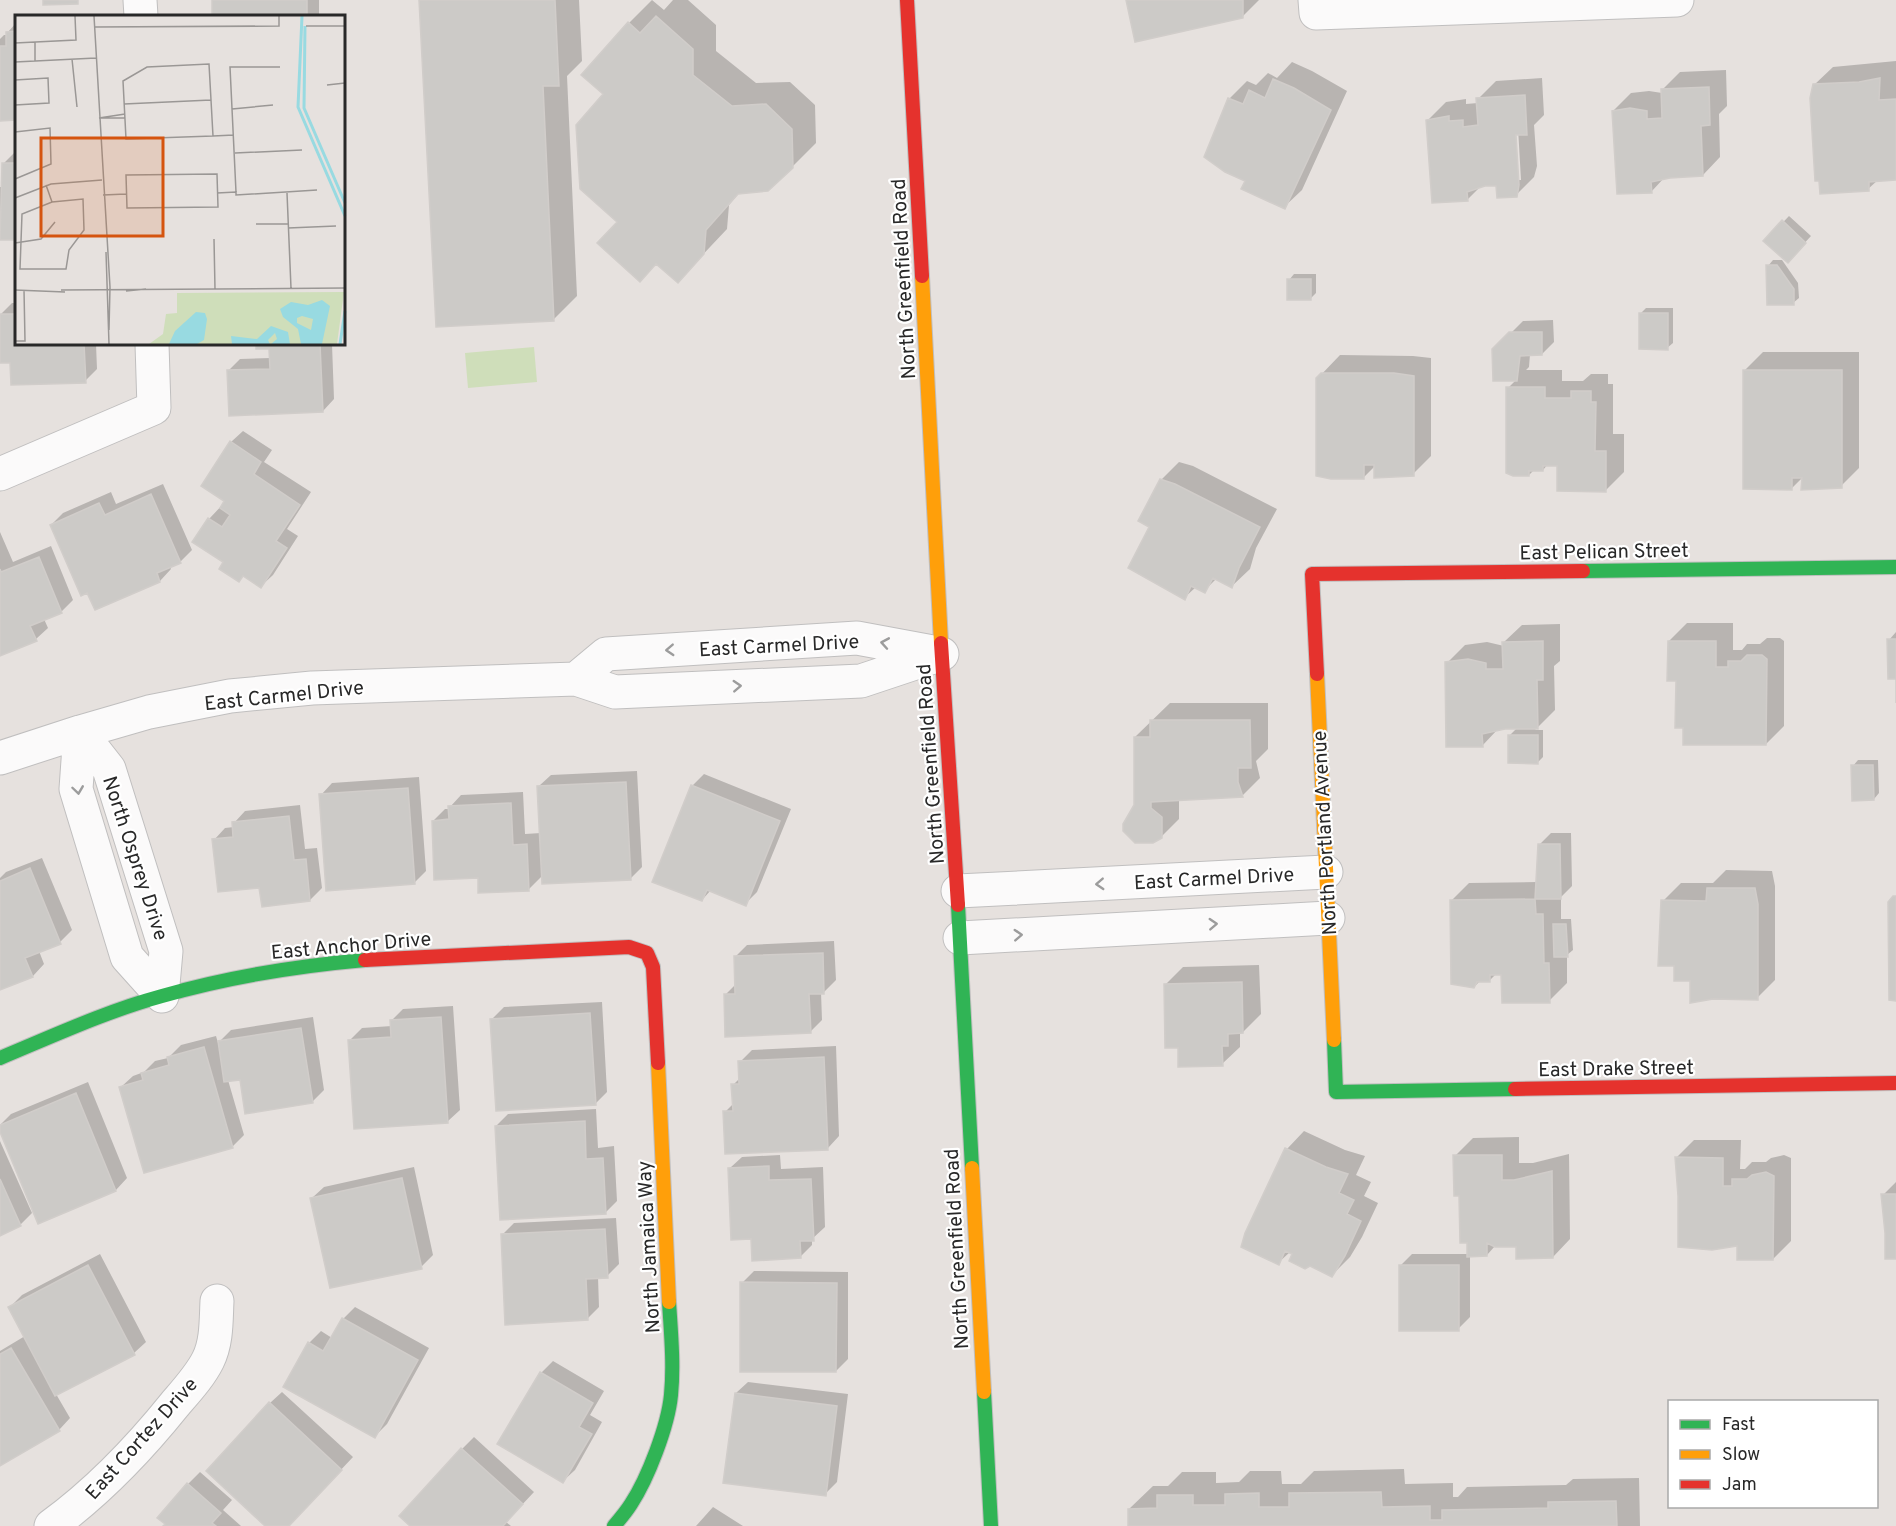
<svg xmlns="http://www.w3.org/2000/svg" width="1896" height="1526" font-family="Overpass,sans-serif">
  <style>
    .green { fill: #cfdeba }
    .shadow { fill: #0003; fill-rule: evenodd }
    .building { fill: #cccac7; stroke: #d1cdca; stroke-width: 1.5 }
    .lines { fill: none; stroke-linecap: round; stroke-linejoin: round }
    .street-casing { stroke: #c0bfbf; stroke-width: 35 }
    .fast-casing { stroke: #c0bfbf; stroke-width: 16 }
    .slow-casing { stroke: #c0bfbf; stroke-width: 16 }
    .jam-casing { stroke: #c0bfbf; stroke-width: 16 }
    .street { stroke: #fbfafa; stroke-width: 33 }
    .fast { stroke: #30b455; stroke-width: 14 }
    .slow { stroke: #ff9f0a; stroke-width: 14 }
    .jam { stroke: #e5322d; stroke-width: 14 }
    .oneway { stroke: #9c9c9c }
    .labels { text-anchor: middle; stroke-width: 4.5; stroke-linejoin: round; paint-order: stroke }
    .street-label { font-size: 20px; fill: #282828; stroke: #fff }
    .inset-river { fill: none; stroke: #98dae1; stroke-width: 3 }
    .inset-road { fill: none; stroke: #9a9795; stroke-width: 1.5 }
    .view { fill: #d5540f; fill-opacity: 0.15; stroke: #d5540f; stroke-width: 3 }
    .inset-edge { fill: none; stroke: #282828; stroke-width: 3 }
  </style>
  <rect width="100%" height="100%" fill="#e6e1de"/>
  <path class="green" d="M534,347L537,382L468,388L465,353Z"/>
  <path class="shadow" d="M214,0H319V16H214Z
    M421,0H579L582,61L567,76L577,296L554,319Z
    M652,0L664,10L673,0H688L716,25V51L756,83L790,82L815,105L816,143L792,167L740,192L729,205L727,229L678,281L619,222L605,94L629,23Z
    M1128,0H1259L1242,17Z
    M16,23V119H0V39L4,35H8V32Z
    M1896,61V179L1878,180L1868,189L1814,85L1833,67Z
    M1292,62L1312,71L1347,91L1302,190L1284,207L1247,180L1229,99L1247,81L1256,85L1268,73L1277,78Z
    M1726,70L1727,106L1719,114L1720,157L1703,175L1665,177L1651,192L1613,111L1631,93L1649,91L1662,93V90L1680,72Z
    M1542,78L1544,115L1534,125L1537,166L1534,177L1516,195L1498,184L1481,186L1467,200L1428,120L1446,102L1466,99V104L1478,103V99L1496,81ZM1515,128H1518L1521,180H1518Z
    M15,152L16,238H0V187H4L3,164Z
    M1789,216L1811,236L1788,261L1765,241Z
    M1773,260H1782L1798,283L1799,298L1793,303L1768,266Z
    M1294,274H1316V293L1310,299L1289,280Z
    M12,303H16V344H96L97,369L85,381L12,361L0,315Z
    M1646,308H1673V343L1667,348L1640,314Z
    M1553,320L1554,342L1542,354H1530L1529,367L1526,370H1562V381H1583L1591,374H1608V384H1613V434H1624V472L1606,490L1559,464H1548L1543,470H1534L1529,475L1508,388L1517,379L1494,350L1523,321Z
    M257,344H332L334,399L323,411L228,371L240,359L271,358V347L257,348Z
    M1763,352H1859V468L1841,486L1803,477L1791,489L1745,370Z
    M1340,355L1413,356L1431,358V456L1413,474L1375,466L1364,477L1317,379Z
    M243,431L272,450L264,462L311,492L287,529L298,536L273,575L261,586L244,575L239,580L226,562L194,541L209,519L226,501L231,442Z
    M1179,462L1193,466L1277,509L1256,548L1250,569L1232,586L1217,578L1204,591L1196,587L1184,598L1151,526L1161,480Z
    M163,484L192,550L181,561L170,566L171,569L160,581L51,525L63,513L111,492L116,504Z
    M0,532L13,562L51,546L73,600L61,612L44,619L48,628L36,639L0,654Z
    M1687,623H1733V650H1742L1747,644H1760L1767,638H1780L1784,641V726L1766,744L1684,727L1669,641Z
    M1560,624V661L1554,666L1555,710L1535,730H1543V757L1538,762L1510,735L1517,728L1498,729L1482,746L1447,663L1465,645L1487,642L1504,646V642L1522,625Z
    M1896,632V678L1889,640Z
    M1170,703H1268V749L1256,761L1260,778L1242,796L1179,799V819L1161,837L1136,805L1135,737Z
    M1858,760H1878L1879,793L1874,799L1853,766Z
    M637,771L642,867L630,879L543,875L529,889L479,876L433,821L445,809H450V807L461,795L523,792L525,834L541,833L539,786L551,775Z
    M704,774L791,809L757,892L745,904L711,890L702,900L692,786Z
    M419,777L426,871L414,883L321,795L332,783Z
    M300,805L305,849L317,848L322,888L310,900L261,886L214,840L225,828L234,827V823L245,811Z
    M1551,833H1571L1572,886L1561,897V919H1571L1573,950L1567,955V983L1549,1001L1503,974H1496L1490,980H1481L1474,987L1451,901L1469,883L1537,882L1539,845Z
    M42,858L72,930L60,942L39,951L44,964L33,976L1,988L0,878L6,872Z
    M1726,870L1772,871L1775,886V980L1757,998H1713L1676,964L1663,901L1681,883H1713Z
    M834,941L836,980L824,992H821L822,1020L810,1032L725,995L736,984L735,957L747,945Z
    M1259,965L1261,1014L1243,1032H1240V1047L1222,1064L1179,1047L1165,985L1183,967Z
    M602,1002L607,1092L595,1104L492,1019L504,1007Z
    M453,1006L460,1110L448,1121L350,1040L362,1028L392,1026L391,1021L403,1009Z
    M313,1017L324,1090L313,1101L241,1078L228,1080L244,1135L232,1147L121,1087L133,1076L144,1072L155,1061L168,1058L181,1045L216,1036L218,1043L231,1030Z
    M836,1046L839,1136L828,1148L725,1112L734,1103L733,1085L741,1077L740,1062L752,1050Z
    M88,1082L127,1178L116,1190L39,1222L0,1125L11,1114Z
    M596,1109L598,1148L614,1146L617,1201L605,1213L496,1126L508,1114Z
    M1304,1131L1345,1150L1365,1156L1356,1175L1371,1182L1364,1196L1378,1203L1362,1237L1350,1257L1332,1275L1290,1252L1278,1263L1287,1149Z
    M1519,1137V1163H1533L1569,1154L1570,1239L1553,1257L1518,1246H1495L1487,1255H1470V1317L1458,1329L1400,1266L1412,1254H1469L1455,1156L1473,1138Z
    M1694,1140H1741L1740,1169H1745L1752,1162H1766L1771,1158L1784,1155L1791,1158V1241L1773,1259L1739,1245L1680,1196L1676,1158Z
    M0,1141L32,1213L20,1225L0,1234Z
    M780,1155L781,1169L823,1167L825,1227L812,1239V1245L800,1257L753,1237L730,1168L742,1157Z
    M414,1167L433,1255L421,1267L312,1198L324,1187Z
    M1896,1182V1257L1883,1195Z
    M616,1218L619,1264L607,1276L598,1277L599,1307L587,1319L502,1235L514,1223Z
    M100,1254L146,1342L134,1353L56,1394L70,1418L59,1430L0,1464V1351L25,1336L10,1307L22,1295Z
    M754,1271L848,1272V1359L836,1371L742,1283Z
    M355,1307L429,1348L387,1424L375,1436L309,1343L321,1331L332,1338L343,1319Z
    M553,1361L604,1391L590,1415L602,1422L575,1470L563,1481L541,1373Z
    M748,1382L848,1394L837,1482L825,1494L736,1393Z
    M282,1392L353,1457L288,1526H267L270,1403Z
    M474,1437L534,1492L506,1522L511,1526H412L462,1449Z
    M1404,1469L1405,1484L1453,1483V1497H1458L1467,1487L1566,1485L1573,1479L1639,1478L1640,1526H1130L1129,1509L1153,1486H1168L1182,1472H1216V1483L1239,1482L1250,1471H1281L1282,1484H1301L1314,1471Z
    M200,1472L232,1500L223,1510L241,1526H165L188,1484Z
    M713,1507L743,1526H696Z"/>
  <path class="building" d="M43,0H78V4L43,5Z
    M212,0H307V16H212Z
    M419,0H555L559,86H543L554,321L436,327Z
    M1126,0H1243V18L1135,42Z
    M656,16L693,49V75L732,106L766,104L792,129L793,168L768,191L738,194L706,230L704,254L678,283L656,264L640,282L597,243L617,222L580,189L576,125L603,94L581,75L628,22L640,33Z
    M16,31V120L0,121V46H6V32Z
    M1880,78L1879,100L1896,99V180L1869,182V191L1820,194L1819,181H1815L1810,98L1813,84L1859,82Z
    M1273,79L1294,88L1331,110L1285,209L1241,189L1245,181L1225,172L1204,157L1228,98L1243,104L1249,90L1265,98Z
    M1709,87L1710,125L1701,126L1703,176L1670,178L1651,182L1652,193L1617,194L1612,111L1630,108L1647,111V119L1662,118L1661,89Z
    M1525,95L1527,135H1516L1519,185L1517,197L1497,198L1496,186H1485L1467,192L1468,201L1432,203L1426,120L1449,116V121L1463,120V127L1478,125L1476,98Z
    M2,163H16V240H0Z
    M1782,220L1806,243L1788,263L1763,241Z
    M1766,265H1777L1794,289V305H1767Z
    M1287,279H1311V300H1287Z
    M1639,313H1668V350L1639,349Z
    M0,314H16V344H84L86,383L11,385L10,363H0Z
    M1509,332H1542V355L1520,356L1517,381H1493L1492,349Z
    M256,344H320L323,412L229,416L227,370L270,369L269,349H256Z
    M1743,370H1842V488L1801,490L1802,478H1792V490L1743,489Z
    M1321,373H1394L1414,376V476L1374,478V465H1364V479H1331L1316,476V378Z
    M1506,387H1545V398H1571V391H1591V402H1596L1595,451H1606V492L1557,491V466H1543V471H1529V476H1513L1506,473Z
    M230,441L261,462L254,474L300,505L276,541L287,548L261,588L243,576L239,582L219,569L223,562L192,542L208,518L222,527L230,515L220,508L224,501L201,486Z
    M1160,479L1175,484L1260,527L1239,568L1232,588L1213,578L1205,593L1191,586L1185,600L1128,568L1149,527L1138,521Z
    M151,494L181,563L157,573L160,582L95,610L87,593L81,596L50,525L99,503L105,515Z
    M39,557L62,613L30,626L37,641L0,656V569L1,572Z
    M1887,639H1896V703V679H1888Z
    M1543,641V680H1537L1538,729H1505L1482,734L1483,747H1446L1445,662L1468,659L1486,663V669H1503L1502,642Z
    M1668,641H1716V667H1728V661H1741L1747,655H1762L1767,659L1766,745H1683V728H1675L1676,681H1667Z
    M1150,720H1250L1251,768H1238V782L1243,797L1151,802V808L1162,817V838L1153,843H1135L1123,831V824L1134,805V737H1150Z
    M1508,735H1538V764L1508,763Z
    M1851,765H1873L1874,800L1852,801Z
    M626,782L631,880L542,884L537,786Z
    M691,785L780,821L746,906L707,890L702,901L652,882Z
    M408,788L415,884L326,891L319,794Z
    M511,803L513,845L527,844L529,891L478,893V878L434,880L432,821L449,819L448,806Z
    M289,816L294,860L306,859L310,901L262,907L259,888L218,892L212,839L233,837L232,822Z
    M1538,844H1560L1561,899H1535Z
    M30,868L61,944L25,958L33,977L0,990V881Z
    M1707,888H1755L1758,904V1000L1713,999L1690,1003V981H1674V966H1658L1661,900L1706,901Z
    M1893,896H1896V1001L1889,1000L1888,902Z
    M1535,899L1536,914H1543L1544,963H1549L1550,1003H1502L1501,975H1490V982H1477L1474,988L1451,984L1450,900Z
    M1553,924H1566L1568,957H1554Z
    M823,953L824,994H809L811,1033L725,1037L724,994H735L734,956Z
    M1242,982L1243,1033L1228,1034V1046H1222L1223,1066L1178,1067V1048H1165L1164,984Z
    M590,1013L596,1105L496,1111L490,1019Z
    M441,1017L448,1123L354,1129L348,1040L391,1037L390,1020Z
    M301,1028L313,1103L245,1114L240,1080L224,1082L218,1041Z
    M204,1047L233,1148L144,1173L119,1087L143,1080L141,1073L169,1065L167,1057Z
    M824,1057L828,1150L725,1154L723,1111H733L731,1084H739L738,1061Z
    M76,1093L116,1191L38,1224L0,1132V1125Z
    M585,1121L586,1159L603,1158L606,1214L500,1220L495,1126Z
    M1285,1148L1326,1167L1348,1174L1339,1193L1354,1200L1347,1214L1361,1221L1345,1256L1332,1277L1310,1266L1305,1269L1289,1261L1292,1254L1285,1251L1279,1265L1241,1247L1245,1233Z
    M1453,1155H1502V1180H1514L1552,1171L1553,1258L1516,1259V1247H1495L1487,1243V1256L1467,1257V1243H1460L1459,1196H1454Z
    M1675,1157L1723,1158V1186H1732V1179H1747L1752,1175L1766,1172L1774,1176L1773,1260H1737V1246L1712,1250L1678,1247V1196Z
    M769,1166V1180L811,1179L814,1241H800L801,1258L752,1261L751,1239L731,1240L728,1168Z
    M402,1178L422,1269L330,1288L310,1198Z
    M0,1179L21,1226L0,1236Z
    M1881,1194H1896V1259H1885V1233Z
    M605,1229L608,1278L586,1279L588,1320L505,1325L501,1234Z
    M88,1265L135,1355L55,1396L8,1307Z
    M1399,1265H1459V1331H1399Z
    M740,1282L837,1283L836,1372H740Z
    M342,1318L418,1360L375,1438L283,1387L308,1342L323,1351Z
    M11,1348L60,1431L0,1466V1354Z
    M540,1372L593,1403L579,1427L592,1434L563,1483L497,1444Z
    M735,1393L837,1406L826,1496L723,1483Z
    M269,1402L342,1470L289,1526H265L206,1471Z
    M461,1448L523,1504L503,1526H410L399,1516Z
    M187,1483L221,1513L212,1523L216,1526H163L165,1524L157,1518Z
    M1381,1492L1382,1507L1430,1506V1520H1442V1510L1548,1508V1502L1616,1501L1617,1526H1128V1509L1157,1508V1495H1193V1505H1225V1494L1259,1493V1507H1289V1493Z"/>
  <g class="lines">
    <g class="street-casing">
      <path id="street" d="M140,0L141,16
        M1315,0L1316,13L1677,0
        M0,474L154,408L152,344
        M576,679L606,654L857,638L938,653
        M80,732L76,789L127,957L162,996
        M80,732L109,769L166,951L162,996
        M0,758L80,732L149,712L230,696L312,688L576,679L615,692L861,681L942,654
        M958,891L1326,872
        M960,938L1328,918
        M51,1526C99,1491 138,1450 175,1404C187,1390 200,1376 208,1360C217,1342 216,1320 217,1301"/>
    </g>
    <g class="fast-casing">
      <path id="fast" d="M1583,571L1896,567
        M958,905L972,1168
        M1334,1040L1336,1092L1515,1089
        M0,1058C53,1036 107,1011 162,996C228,977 297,966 365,960
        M984,1392L991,1526
        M614,1526C620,1519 626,1512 631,1504C648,1478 668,1426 671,1395C674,1365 671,1333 669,1302"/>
    </g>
    <g class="slow-casing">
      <path id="slow" d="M922,276L941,643
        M1317,674L1334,1040
        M658,1063L669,1302
        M972,1168L984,1392"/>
    </g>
    <g class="jam-casing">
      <path id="jam" d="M907,0L922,276
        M941,643L958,905
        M1317,674L1312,574L1583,571
        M365,960L629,947L647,953L653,967L658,1063
        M1515,1089L1896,1083"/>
    </g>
    <use href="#street" class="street"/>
    <use href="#fast" class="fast"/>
    <use href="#slow" class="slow"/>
    <use href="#jam" class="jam"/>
  </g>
  <defs><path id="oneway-chevron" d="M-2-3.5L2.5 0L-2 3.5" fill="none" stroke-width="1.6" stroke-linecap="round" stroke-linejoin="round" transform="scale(1.5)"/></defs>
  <g class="oneway">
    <use href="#oneway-chevron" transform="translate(885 643) rotate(-170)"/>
    <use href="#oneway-chevron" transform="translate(670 650) rotate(177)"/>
    <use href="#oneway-chevron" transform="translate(737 686) rotate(-3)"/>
    <use href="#oneway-chevron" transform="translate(78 790) rotate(82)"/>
    <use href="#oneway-chevron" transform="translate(1100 884) rotate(177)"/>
    <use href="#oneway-chevron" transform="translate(1213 924) rotate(-3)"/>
    <use href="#oneway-chevron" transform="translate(1018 935) rotate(-3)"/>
  </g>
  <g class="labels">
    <g class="street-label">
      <text transform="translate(903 279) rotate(-93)" y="7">North Greenfield Road</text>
      <text transform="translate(1604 551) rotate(-1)" y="7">East Pelican Street</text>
      <text transform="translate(779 645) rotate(-3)" y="7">East Carmel Drive</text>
      <text transform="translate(284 695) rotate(-6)" y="7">East Carmel Drive</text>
      <text transform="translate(930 764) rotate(-94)" y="7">North Greenfield Road</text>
      <text transform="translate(1324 833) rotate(-93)" y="7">North Portland Avenue</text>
      <text transform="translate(136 858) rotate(72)" y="7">North Osprey Drive</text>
      <text transform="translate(1214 878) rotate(-3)" y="7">East Carmel Drive</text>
      <text transform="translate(351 945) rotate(-5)" y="7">East Anchor Drive</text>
      <text transform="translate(1616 1068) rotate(-1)" y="7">East Drake Street</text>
      <text transform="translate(648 1247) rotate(-93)" y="7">North Jamaica Way</text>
      <text transform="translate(956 1249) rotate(-93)" y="7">North Greenfield Road</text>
      <text transform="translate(141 1438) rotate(-48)" y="7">East Cortez Drive</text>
    </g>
  </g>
  <g transform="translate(15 15)">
    <rect width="330" height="330" fill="#e6e1de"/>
    <path d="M329,277L322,329H134L148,319L151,299L162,298V278Z" fill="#cfdeba"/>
    <path d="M307,285L315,291L307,329H286L283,314L268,302L265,294L276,287L293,290ZM287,301L298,304L296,315L282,308V303ZM181,297L190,298L192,304L189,325L182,329H154L160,316ZM256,311L273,317L275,329H256L262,324L260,318L253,325L255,329H217L216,321L242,324Z" fill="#98dae1" fill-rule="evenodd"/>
    <path class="inset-river" d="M287,1L283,92L330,201M290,11L289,93L330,188M325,329L330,296"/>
    <path class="inset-road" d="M79,1L95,272L94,315M291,11H330M80,12L264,11V1M20,27V46M0,28L61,25L60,1M57,44L62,92M0,47L81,43M0,65L33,63L34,88L0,90M312,70L330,68M109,89L196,85M217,94L258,90M84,103L110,99M84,103H110M0,117L35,113L36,149L0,164M198,121L194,49L132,52L108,66L111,124L198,121L219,120M220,138L287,135M202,159L203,192L112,193L111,160ZM31,170L37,187M221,177L215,52H265M202,178L221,177V180L302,175M272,178L276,273M88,180L111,179M0,183L36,169L87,165M68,184L69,215L54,235L51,254H5L7,199L37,187ZM241,209H273M273,213L321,211M199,224L200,274M0,228L26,224L40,207M91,237L94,329M0,275L50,277M46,275L330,273M111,276L131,274M0,326H10L9,275"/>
    <path class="view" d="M26,123H148V221H26Z"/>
    <rect width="330" height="330" class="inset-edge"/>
  </g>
  <rect x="1668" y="1400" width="210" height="108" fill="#ffffff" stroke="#a9a9a9" stroke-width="1.5"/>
  <rect x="1680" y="1420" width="30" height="9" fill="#30b455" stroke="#a9a9a9" stroke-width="1.5"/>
  <text x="1722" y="1430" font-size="18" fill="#282828">Fast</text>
  <rect x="1680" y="1450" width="30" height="9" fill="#ff9f0a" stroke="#a9a9a9" stroke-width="1.5"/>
  <text x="1722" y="1460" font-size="18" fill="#282828">Slow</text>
  <rect x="1680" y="1480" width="30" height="9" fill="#e5322d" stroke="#a9a9a9" stroke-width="1.5"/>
  <text x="1722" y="1490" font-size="18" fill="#282828">Jam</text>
</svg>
